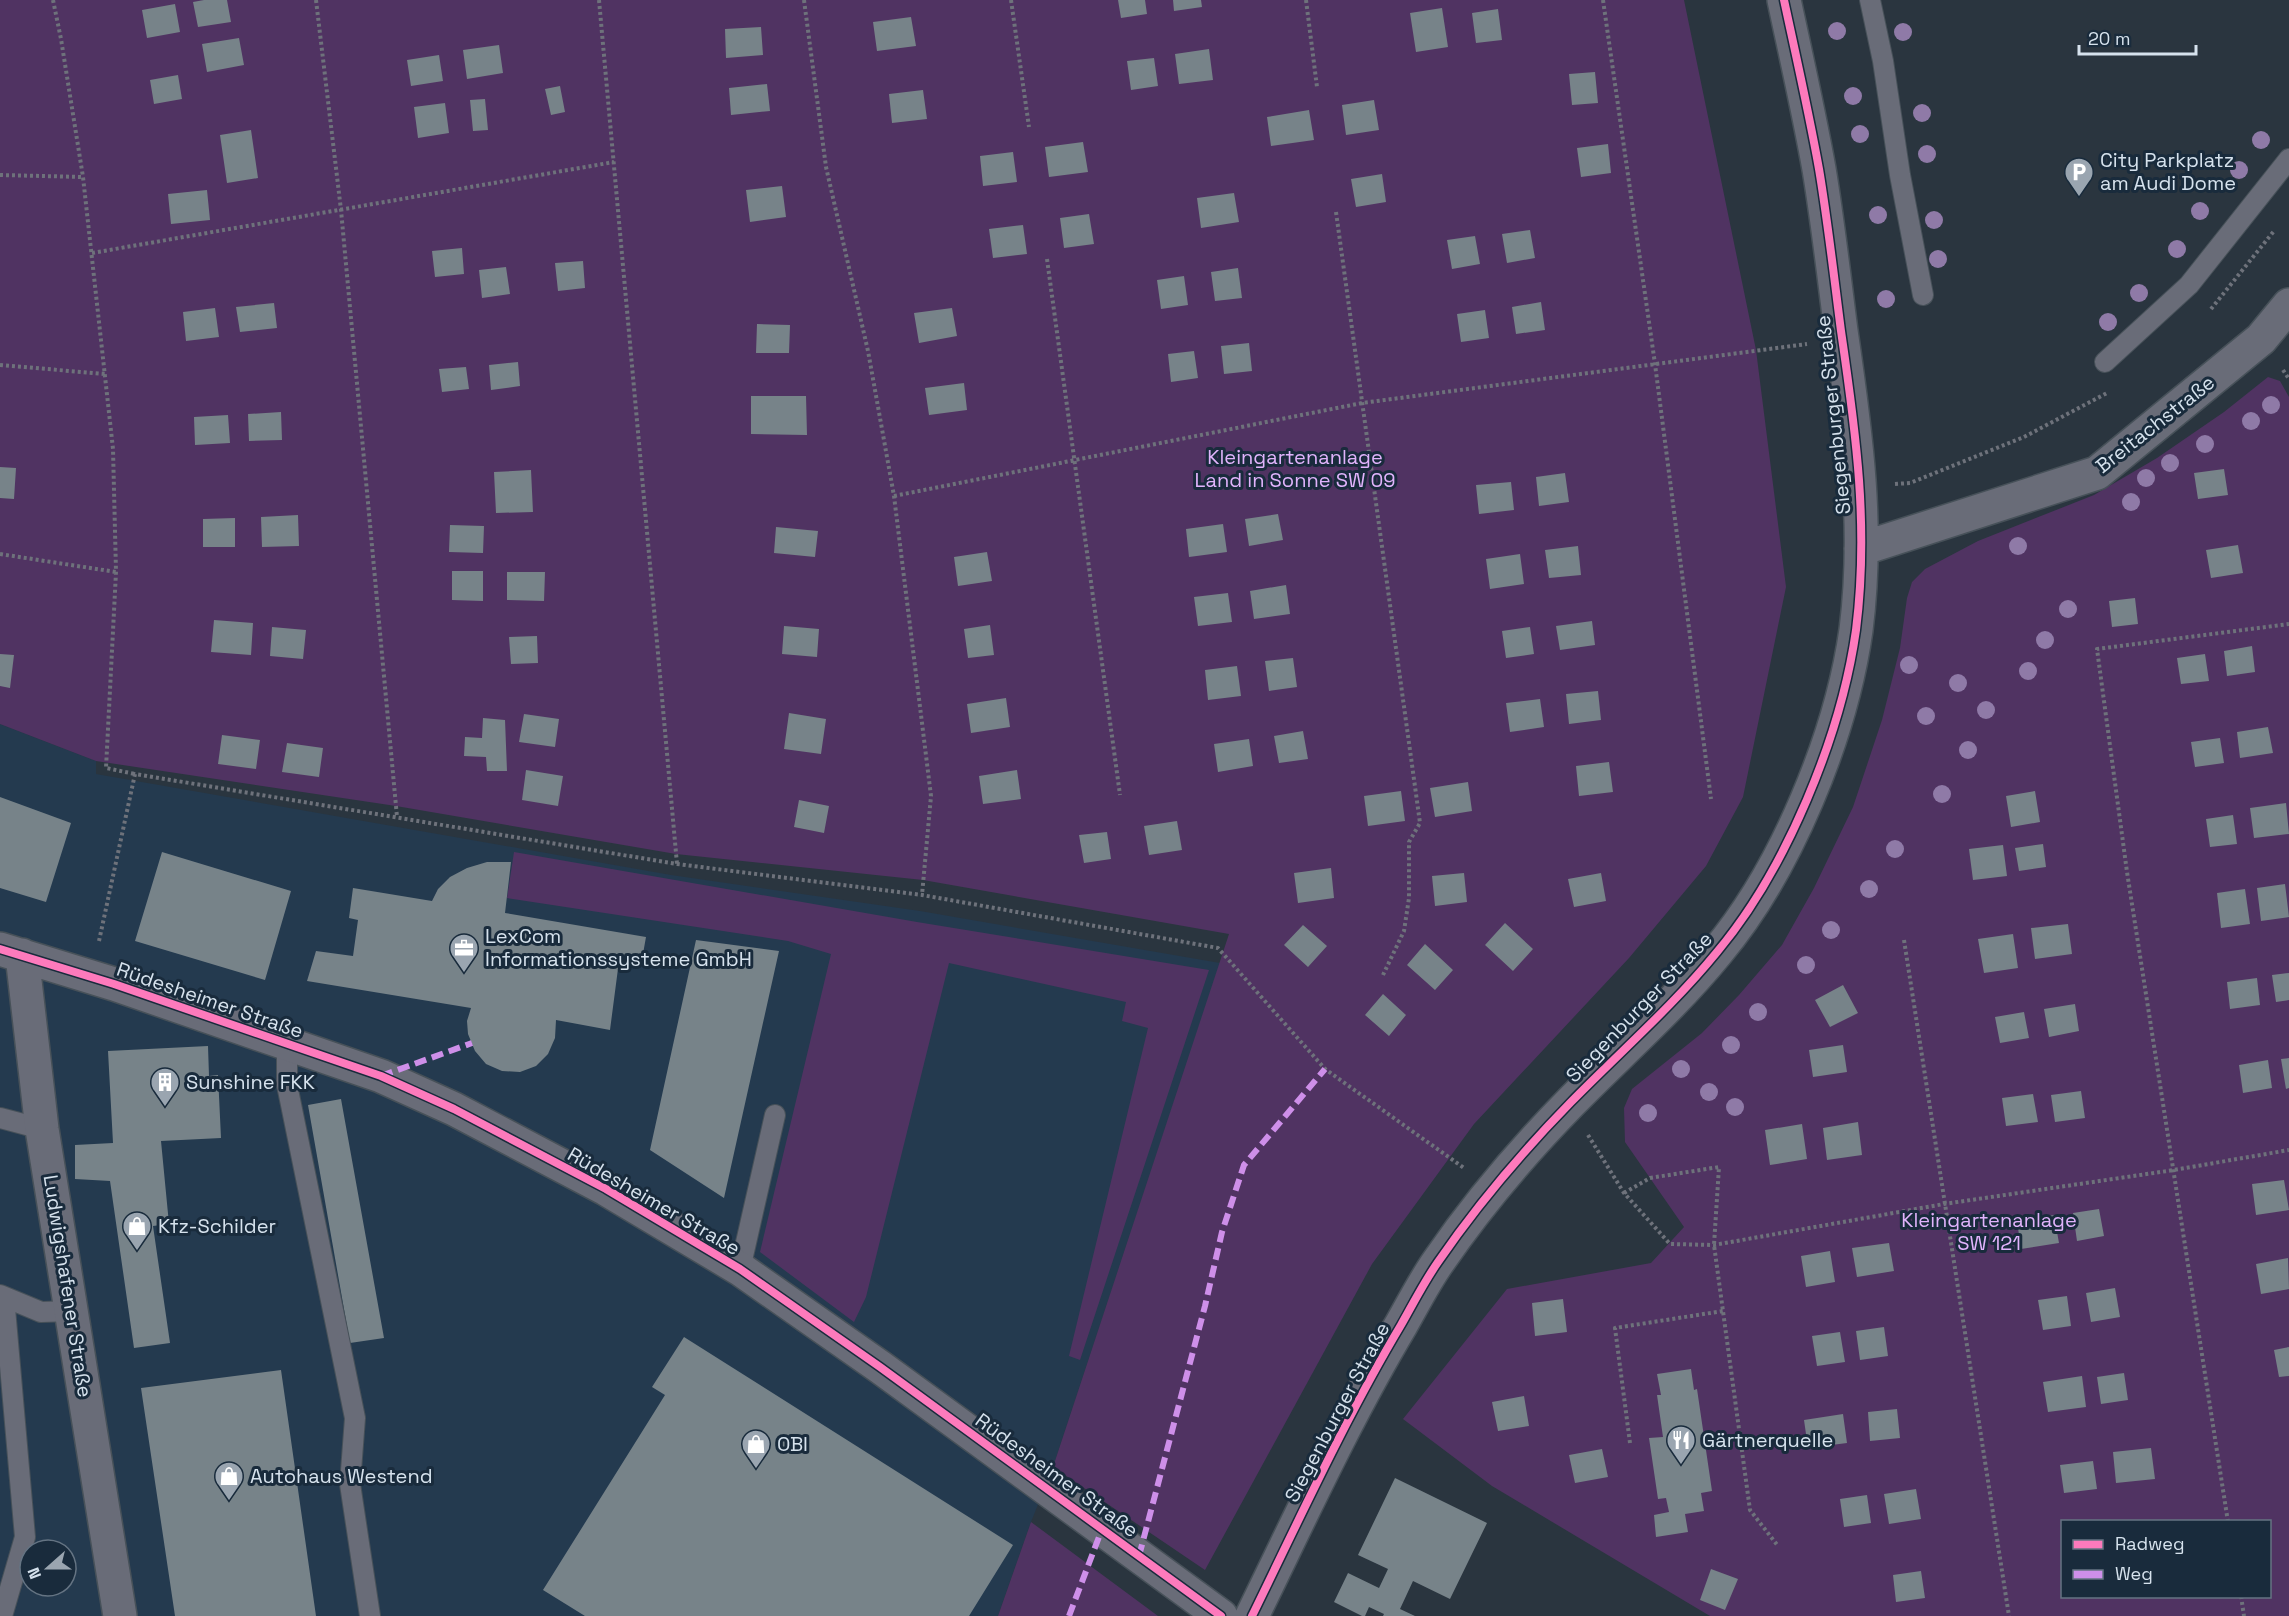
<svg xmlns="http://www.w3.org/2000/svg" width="2289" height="1616" font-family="'Space Grotesk',sans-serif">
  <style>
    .built { fill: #243a4f; fill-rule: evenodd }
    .green { fill: #503362; fill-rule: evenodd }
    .building { fill: #778389 }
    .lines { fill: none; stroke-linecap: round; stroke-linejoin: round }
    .service-casing { stroke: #475159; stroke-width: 22 }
    .minor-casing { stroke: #475159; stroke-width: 36 }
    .path { stroke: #6e727b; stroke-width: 4; stroke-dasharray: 3 3; stroke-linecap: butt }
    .service { stroke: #696c78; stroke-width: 20 }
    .minor { stroke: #696c78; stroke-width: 33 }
    .quiet { stroke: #ce8fe9; stroke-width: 6; stroke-dasharray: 12 6; stroke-linecap: butt }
    .cycleway-casing { stroke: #192b3c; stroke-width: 11 }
    .cycleway { stroke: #fd7abc; stroke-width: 8 }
    .tree { fill: #8f7aa7 }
    .labels { text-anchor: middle; stroke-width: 6; stroke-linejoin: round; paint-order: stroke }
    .poi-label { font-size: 20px; fill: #d6e2ed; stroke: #192b3c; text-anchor: start }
    .street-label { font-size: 20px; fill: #d6e2ed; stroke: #192b3c }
    .park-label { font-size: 20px; fill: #e1b3fc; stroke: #192b3c }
  </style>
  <rect width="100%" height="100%" fill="#2a353f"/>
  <path class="built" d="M0,724L96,761V774L671,875L920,911L1220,963L1053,1467L1031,1522L998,1616H0ZM30,1550H66V1586H30Z"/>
  <path class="green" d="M0,0H1684L1756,350L1786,587L1743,797L1706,866L1629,958L1474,1124L1372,1264L1205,1570L1053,1467L1229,934L923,880L676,854L396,806L96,761L0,724Z
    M2268,377L2280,381L2289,397V1616H1710L1492,1486L1403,1419L1507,1289L1651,1263L1684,1227L1625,1142L1624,1108L1632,1089L1702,1033L1739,995L1782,945L1814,888L1853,807L1882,720L1900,648L1907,598L1912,582L1925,569L1978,541L2094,495L2157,458L2224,412ZM2062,1522H2270V1596H2062Z
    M514,852L917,922L1209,970L1080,1360L1069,1356L1148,1028L1122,1021L1126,1002L949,963L866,1297L854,1322L760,1252L831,954L788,941L507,898Z
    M1031,1522L1158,1616H998Z"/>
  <path class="building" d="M204,0H227L231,22L198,27L193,2Z
    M1118,0H1145L1147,14L1121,18Z
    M1173,0H1201L1202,7L1174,11Z
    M175,4L180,32L147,38L142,10Z
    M1442,8L1448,47L1416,52L1410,13Z
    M1498,9L1502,40L1476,43L1472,13Z
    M911,17L916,46L877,51L873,22Z
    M761,27L763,55L726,58L725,29Z
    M239,38L244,65L207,72L202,44Z
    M499,45L503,73L467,79L463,50Z
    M1209,49L1213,80L1179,84L1175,54Z
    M439,55L443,81L411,86L407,60Z
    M1154,58L1158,86L1131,90L1127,61Z
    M1595,72L1598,103L1572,105L1569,74Z
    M178,75L182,99L154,104L150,80Z
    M767,84L770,111L731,115L729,88Z
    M560,86L565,112L551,115L545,89Z
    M923,90L927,119L892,123L889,94Z
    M485,99L488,130L473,131L470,100Z
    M1374,100L1379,130L1346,135L1342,105Z
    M445,103L449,133L418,138L414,107Z
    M1309,110L1314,140L1271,146L1267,117Z
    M251,130L258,178L227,183L220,135Z
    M1083,142L1088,172L1049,177L1045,147Z
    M1608,144L1611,173L1581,177L1577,148Z
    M1013,152L1017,182L983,186L980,156Z
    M1382,174L1386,202L1356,207L1351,179Z
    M782,186L786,217L750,222L746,190Z
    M207,190L210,220L171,224L168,194Z
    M1234,193L1239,222L1201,228L1197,198Z
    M1089,214L1094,244L1064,248L1060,218Z
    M1023,225L1027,254L993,258L989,229Z
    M1530,230L1535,258L1507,263L1502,234Z
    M1475,236L1480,264L1452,269L1447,240Z
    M462,248L464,274L435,277L432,251Z
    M583,261L585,288L558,291L555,263Z
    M506,267L510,294L482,298L479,270Z
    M1238,268L1242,298L1215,301L1211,272Z
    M1184,276L1188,305L1161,309L1157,280Z
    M1541,302L1545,330L1516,334L1512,307Z
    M274,303L277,328L240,332L236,307Z
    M215,308L219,337L186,341L183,312Z
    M952,308L957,336L919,343L914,313Z
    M1485,310L1489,338L1461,342L1457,314Z
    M757,324L790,325L789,353H756Z
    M1249,343L1252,371L1224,374L1221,346Z
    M1194,351L1198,378L1171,382L1168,354Z
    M518,362L520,386L491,390L489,365Z
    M466,367L469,389L442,392L439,369Z
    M964,383L967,410L929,415L925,388Z
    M751,396H806L807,435L751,434Z
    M281,412L282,440L249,441L248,414Z
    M228,415L230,443L195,445L194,417Z
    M0,467L16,468L14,499L0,498Z
    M2224,469L2228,495L2198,499L2194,473Z
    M531,470L533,512L496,513L494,472Z
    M1565,473L1569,502L1539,506L1536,477Z
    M1511,482L1514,510L1479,514L1476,485Z
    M1278,514L1283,540L1249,546L1245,519Z
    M298,515L299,546L262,547L261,517Z
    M235,518V547H203V519Z
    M1223,524L1227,552L1189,557L1186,529Z
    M450,525L484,526L483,553L449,552Z
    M776,527L818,531L815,557L774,553Z
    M2238,545L2243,573L2211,578L2206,550Z
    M1578,546L1581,575L1549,578L1545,550Z
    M987,552L992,581L958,586L954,557Z
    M1520,554L1524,584L1490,589L1486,559Z
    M452,571H483V601L452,600Z
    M507,572H545L544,601L507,600Z
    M1286,585L1290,614L1254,619L1250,591Z
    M1228,593L1232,622L1198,626L1194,597Z
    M2135,598L2138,624L2112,627L2109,601Z
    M214,620L253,623L251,655L211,652Z
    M1592,621L1595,645L1560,650L1556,626Z
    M990,625L994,655L968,658L964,629Z
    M784,626L819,629L817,657L782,654Z
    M272,627L306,630L303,659L270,656Z
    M1530,627L1534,654L1506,658L1502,631Z
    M537,636L538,663L511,664L509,637Z
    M2252,646L2255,672L2227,676L2224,651Z
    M0,654L14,655L10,688L0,686Z
    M2205,654L2209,681L2181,684L2177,658Z
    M1293,658L1297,687L1269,691L1265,661Z
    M1237,666L1241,696L1208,700L1205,670Z
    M1598,691L1601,720L1569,724L1566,694Z
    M1006,698L1010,727L971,733L967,704Z
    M1540,699L1544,727L1510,732L1506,703Z
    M789,713L826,719L821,754L784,749Z
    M524,714L559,719L555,747L519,742Z
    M483,718L505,720L507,771H487L486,757L464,756L465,737L482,738Z
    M2268,727L2273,753L2240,758L2237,732Z
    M1303,731L1308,759L1279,763L1274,736Z
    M222,735L260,740L256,769L218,764Z
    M2220,738L2224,763L2195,767L2191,742Z
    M1249,739L1253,766L1218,772L1214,744Z
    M287,743L323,748L319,777L282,772Z
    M1609,762L1613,792L1579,796L1576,766Z
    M526,770L563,776L558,806L522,800Z
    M1017,770L1021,799L983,804L979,776Z
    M1468,782L1472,811L1435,817L1430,788Z
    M1401,791L1405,821L1368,826L1364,796Z
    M2035,791L2040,822L2011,827L2006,796Z
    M0,797L71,823L46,902L0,888Z
    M799,800L829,806L824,833L794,827Z
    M2286,803L2289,834L2254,838L2250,808Z
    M2233,815L2237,844L2210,847L2206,819Z
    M1177,821L1182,850L1149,855L1144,826Z
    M1107,832L1111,859L1084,863L1079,835Z
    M2043,844L2046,867L2019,871L2015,848Z
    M2003,845L2007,876L1973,880L1969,849Z
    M162,852L291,891L265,980L135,941Z
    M487,862H511L505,913L646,937L641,965L619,961L610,1030L556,1020L555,1038L548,1054L536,1066L520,1072L502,1071L486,1064L475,1051L468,1034L467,1021L471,1008L307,981L316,951L353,956L358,920L349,918L353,888L432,901L438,889L450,877L467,868Z
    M1331,868L1334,898L1298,903L1294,873Z
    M1464,873L1467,902L1435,906L1432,876Z
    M1601,873L1606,901L1574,907L1568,879Z
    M2285,884L2289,917L2261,921L2257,888Z
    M2245,889L2250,924L2221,928L2217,893Z
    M1505,923L1533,949L1513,971L1485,945Z
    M2068,924L2072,954L2035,959L2031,928Z
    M1303,925L1327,946L1308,967L1284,945Z
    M2013,934L2018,968L1984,973L1978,939Z
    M696,940L779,951L724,1198L650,1150Z
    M1425,944L1453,970L1435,990L1407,965Z
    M2289,973V1000L2276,1002L2272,975Z
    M2257,978L2260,1005L2230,1009L2227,982Z
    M1843,985L1858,1013L1830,1027L1815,1000Z
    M1383,994L1406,1015L1389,1036L1365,1015Z
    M2075,1004L2079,1031L2049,1037L2044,1009Z
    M2024,1012L2029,1038L2000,1043L1995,1017Z
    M1843,1045L1847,1072L1813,1077L1809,1050Z
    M208,1046L209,1076L218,1075L221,1138L161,1141L169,1224L153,1226L170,1343L134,1348L110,1181L75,1179V1145L113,1143L108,1051Z
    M2289,1058V1088L2286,1089L2281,1059Z
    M2268,1060L2272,1088L2243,1093L2239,1065Z
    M2081,1091L2085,1118L2055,1122L2051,1095Z
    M2033,1094L2038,1122L2006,1126L2002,1098Z
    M341,1099L384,1338L350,1343L308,1105Z
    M1858,1122L1862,1155L1827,1160L1823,1128Z
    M1802,1124L1807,1159L1770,1165L1765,1130Z
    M2284,1180L2289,1210L2256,1215L2252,1184Z
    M2099,1209L2104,1236L2077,1241L2073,1213Z
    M2054,1215L2059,1243L2021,1249L2017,1221Z
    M1889,1243L1894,1271L1857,1277L1852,1248Z
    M1830,1251L1835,1282L1806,1287L1801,1256Z
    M2288,1258L2289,1289L2261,1294L2256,1264Z
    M2115,1288L2120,1317L2091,1322L2086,1293Z
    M2067,1296L2071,1326L2043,1330L2038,1300Z
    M1563,1299L1567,1332L1535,1336L1532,1303Z
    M1884,1327L1888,1356L1860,1360L1856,1331Z
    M1840,1332L1845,1362L1817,1366L1812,1336Z
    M684,1337L1013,1545L969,1616H585L543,1590L665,1395L652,1387Z
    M2289,1347V1376L2279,1377L2274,1350Z
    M1691,1369L1694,1390L1697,1389L1712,1491L1701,1493L1704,1511L1685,1514L1688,1532L1656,1537L1654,1515L1669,1512L1666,1498L1658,1499L1649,1438L1663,1437L1657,1395H1661L1657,1374Z
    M281,1370L316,1616H175L141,1388Z
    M2124,1373L2128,1400L2101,1404L2097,1377Z
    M2082,1376L2086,1407L2048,1412L2043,1382Z
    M1524,1396L1529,1426L1498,1431L1492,1402Z
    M1897,1409L1900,1438L1870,1441L1868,1412Z
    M1843,1414L1847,1443L1808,1448L1804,1420Z
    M2151,1448L2155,1479L2116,1483L2113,1452Z
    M1602,1449L1608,1477L1575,1483L1569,1455Z
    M2093,1461L2097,1489L2064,1493L2060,1465Z
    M1395,1478L1487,1523L1450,1599L1413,1581L1400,1609L1415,1616H1383L1384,1614L1369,1607L1365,1616H1362L1334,1602L1348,1573L1379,1588L1388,1569L1358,1555Z
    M1916,1489L1921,1519L1889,1524L1884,1494Z
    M1867,1495L1871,1523L1844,1527L1840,1499Z
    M1711,1569L1738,1579L1725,1610L1700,1600Z
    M1921,1571L1925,1598L1896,1602L1893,1575Z"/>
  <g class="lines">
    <g class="service-casing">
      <path id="service" d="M1870,0L1883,61L1900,175L1923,295
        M2105,362L2189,285L2289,159
        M287,1043V1085L355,1418L350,1484L370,1616
        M0,1118L42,1129
        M740,1269L775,1115
        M0,1295L41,1312L72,1311
        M2,1616L25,1537L4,1297"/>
    </g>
    <g class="minor-casing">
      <path id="minor" d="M1861,549L2097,473L2261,339L2289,305
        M0,949L114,984L381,1076L454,1109L606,1189L740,1269L880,1367L1221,1616
        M22,955L42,1129L120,1616
        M1252,1616C1300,1518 1345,1419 1401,1325C1413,1304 1424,1282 1438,1262C1477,1205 1523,1151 1571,1102C1620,1052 1673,1006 1717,952C1786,870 1841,736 1856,630C1869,527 1856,433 1841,331C1834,277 1828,223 1819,169C1809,113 1796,56 1784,0"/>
    </g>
    <path class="path" d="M53,0L61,39L83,177L113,449L116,572L106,768L135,774
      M316,0L341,210L397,817
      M599,0L677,864
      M804,0L826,167L868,351L894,496L931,796L922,895
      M1011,0L1029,127
      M1306,0L1317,87
      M1603,0L1655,364L1711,799
      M0,175L83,177
      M1336,212L1420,823L1409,842V898L1404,931L1383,975
      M92,253L614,162
      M1047,259L1120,795
      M2211,309L2274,231
      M0,365L105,374
      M2283,370L2289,379
      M1895,484L1910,483L2024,437L2107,393
      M894,496L1362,403L1807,344
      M0,554L116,572
      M1904,940L2009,1616
      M99,941L135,774L677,864L922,895L1218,948L1325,1069L1464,1168
      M1588,1135L1624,1193L1670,1244L1714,1245L1944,1204L2174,1170L2289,1150
      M1624,1193L1650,1178L1719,1167L1714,1245L1750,1510L1778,1546
      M1630,1443L1615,1328L1723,1311
      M2228,1522L2127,872L2097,649L2289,624
      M2241,1596L2244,1616"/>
    <use href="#service" class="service"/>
    <use href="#minor" class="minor"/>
    <path class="quiet" d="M381,1076L472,1043
      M1139,1556L1205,1306L1222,1232L1244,1165L1325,1069
      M1069,1616L1102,1529"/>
    <g class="cycleway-casing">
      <path id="cycleway" d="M0,949L114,984L381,1076L454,1109L606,1189L740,1269L880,1367L1221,1616
        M1252,1616C1300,1518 1345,1419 1401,1325C1413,1304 1424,1282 1438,1262C1477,1205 1523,1151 1571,1102C1620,1052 1673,1006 1717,952C1786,870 1841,736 1856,630C1869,527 1856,433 1841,331C1834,277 1828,223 1819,169C1809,113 1796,56 1784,0"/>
    </g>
    <use href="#cycleway" class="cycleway"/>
  </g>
  <g class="tree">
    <circle cx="1837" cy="31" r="9"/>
    <circle cx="1903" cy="32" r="9"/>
    <circle cx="1853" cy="96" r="9"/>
    <circle cx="1922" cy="113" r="9"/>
    <circle cx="1860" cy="134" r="9"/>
    <circle cx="2261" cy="140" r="9"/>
    <circle cx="1927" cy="154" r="9"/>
    <circle cx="2239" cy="170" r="9"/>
    <circle cx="2200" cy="211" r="9"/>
    <circle cx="1878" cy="215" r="9"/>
    <circle cx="1934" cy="220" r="9"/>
    <circle cx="2177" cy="249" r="9"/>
    <circle cx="1938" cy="259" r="9"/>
    <circle cx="2139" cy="293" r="9"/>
    <circle cx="1886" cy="299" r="9"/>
    <circle cx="2108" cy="322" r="9"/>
    <circle cx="2271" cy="405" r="9"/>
    <circle cx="2251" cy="421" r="9"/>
    <circle cx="2205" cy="444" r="9"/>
    <circle cx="2170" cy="463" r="9"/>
    <circle cx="2146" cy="478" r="9"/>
    <circle cx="2131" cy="502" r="9"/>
    <circle cx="2018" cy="546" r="9"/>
    <circle cx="2068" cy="609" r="9"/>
    <circle cx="2045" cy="640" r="9"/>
    <circle cx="1909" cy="665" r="9"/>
    <circle cx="2028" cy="671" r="9"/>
    <circle cx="1958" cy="683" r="9"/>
    <circle cx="1986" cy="710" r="9"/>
    <circle cx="1926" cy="716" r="9"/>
    <circle cx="1968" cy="750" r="9"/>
    <circle cx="1942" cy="794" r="9"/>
    <circle cx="1895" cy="849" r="9"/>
    <circle cx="1869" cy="889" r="9"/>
    <circle cx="1831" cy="930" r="9"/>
    <circle cx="1806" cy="965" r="9"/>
    <circle cx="1758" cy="1012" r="9"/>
    <circle cx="1731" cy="1045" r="9"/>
    <circle cx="1681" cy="1069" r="9"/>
    <circle cx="1709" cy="1092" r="9"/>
    <circle cx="1735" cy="1107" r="9"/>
    <circle cx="1648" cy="1113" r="9"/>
  </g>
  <defs>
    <g id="parking-pin" transform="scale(1.5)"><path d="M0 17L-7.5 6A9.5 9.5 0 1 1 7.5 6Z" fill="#9aa5b0" stroke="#192b3c"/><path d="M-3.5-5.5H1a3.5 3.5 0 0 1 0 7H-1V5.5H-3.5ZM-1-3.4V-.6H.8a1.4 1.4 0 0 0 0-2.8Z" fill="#fff"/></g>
    <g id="office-pin" transform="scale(1.5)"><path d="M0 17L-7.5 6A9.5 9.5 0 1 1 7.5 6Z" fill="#9aa5b0" stroke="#192b3c"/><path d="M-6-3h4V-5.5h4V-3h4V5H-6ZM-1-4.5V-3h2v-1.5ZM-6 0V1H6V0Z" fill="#fff"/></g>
    <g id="building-pin" transform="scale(1.5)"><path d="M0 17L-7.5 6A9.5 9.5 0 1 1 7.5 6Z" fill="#9aa5b0" stroke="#192b3c"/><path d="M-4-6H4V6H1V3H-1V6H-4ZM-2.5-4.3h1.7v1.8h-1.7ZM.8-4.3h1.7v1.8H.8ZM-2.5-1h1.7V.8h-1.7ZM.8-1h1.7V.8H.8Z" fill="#fff"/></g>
    <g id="shop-pin" transform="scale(1.5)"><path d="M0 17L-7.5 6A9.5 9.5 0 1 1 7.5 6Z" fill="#9aa5b0" stroke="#192b3c"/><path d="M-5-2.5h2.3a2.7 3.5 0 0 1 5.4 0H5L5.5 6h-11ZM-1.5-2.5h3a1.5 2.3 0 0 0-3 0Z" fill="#fff"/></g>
    <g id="restaurant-pin" transform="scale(1.5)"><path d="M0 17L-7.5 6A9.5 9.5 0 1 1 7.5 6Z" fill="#9aa5b0" stroke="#192b3c"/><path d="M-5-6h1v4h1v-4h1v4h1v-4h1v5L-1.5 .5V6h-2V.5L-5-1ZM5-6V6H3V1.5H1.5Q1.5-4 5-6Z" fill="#fff"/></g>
  </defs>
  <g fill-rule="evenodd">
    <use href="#parking-pin" x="2079" y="172"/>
    <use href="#office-pin" x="464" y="948"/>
    <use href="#building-pin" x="165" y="1082"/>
    <use href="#shop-pin" x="137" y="1226"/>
    <use href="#restaurant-pin" x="1681" y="1440"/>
    <use href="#shop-pin" x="756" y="1444"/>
    <use href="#shop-pin" x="229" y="1476"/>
  </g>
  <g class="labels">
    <g class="poi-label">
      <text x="2100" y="167">City Parkplatz<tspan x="2100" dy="23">am Audi Dome</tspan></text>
      <text x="485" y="943">LexCom<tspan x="485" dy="23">Informationssysteme GmbH</tspan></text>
      <text x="186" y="1089">Sunshine FKK</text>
      <text x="158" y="1233">Kfz-Schilder</text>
      <text x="1702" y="1447">Gärtnerquelle</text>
      <text x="777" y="1451">OBI</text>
      <text x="250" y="1483">Autohaus Westend</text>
    </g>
    <g class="street-label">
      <text transform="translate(1833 415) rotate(-96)" y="7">Siegenburger Straße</text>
      <text transform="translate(2155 424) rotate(-38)" y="7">Breitachstraße</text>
      <text transform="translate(210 1000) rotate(19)" y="7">Rüdesheimer Straße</text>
      <text transform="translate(1639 1007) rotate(-46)" y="7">Siegenburger Straße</text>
      <text transform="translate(654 1201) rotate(30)" y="7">Rüdesheimer Straße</text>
      <text transform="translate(68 1286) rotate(81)" y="7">Ludwigshafener Straße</text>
      <text transform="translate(1337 1412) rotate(-62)" y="7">Siegenburger Straße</text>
      <text transform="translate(1057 1475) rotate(36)" y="7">Rüdesheimer Straße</text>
    </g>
    <g class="park-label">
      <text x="1295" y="464">Kleingartenanlage<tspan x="1295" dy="23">Land in Sonne SW 09</tspan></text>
      <text x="1989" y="1227">Kleingartenanlage<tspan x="1989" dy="23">SW 121</tspan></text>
    </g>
  </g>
  <rect x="2061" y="1520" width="210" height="78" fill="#192b3c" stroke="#657483" stroke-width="1.5"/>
  <rect x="2073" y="1540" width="30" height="9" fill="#fd7abc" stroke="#657483" stroke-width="1.5"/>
  <text x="2115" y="1550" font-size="18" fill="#d6e2ed">Radweg</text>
  <rect x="2073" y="1570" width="30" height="9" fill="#ce8fe9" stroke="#657483" stroke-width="1.5"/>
  <text x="2115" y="1580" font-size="18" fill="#d6e2ed">Weg</text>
  <g transform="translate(48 1568) rotate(249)"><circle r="28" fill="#192b3c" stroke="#657483" stroke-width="1.5"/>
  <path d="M0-4.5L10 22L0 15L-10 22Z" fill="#9aa5b0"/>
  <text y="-9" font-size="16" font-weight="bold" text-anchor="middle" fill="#d6e2ed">N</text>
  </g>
  <path d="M2079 45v9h117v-9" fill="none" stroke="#d6e2ed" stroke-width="3"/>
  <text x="2088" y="45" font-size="18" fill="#d6e2ed" stroke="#192b3c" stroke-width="4.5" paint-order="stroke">20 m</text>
</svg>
